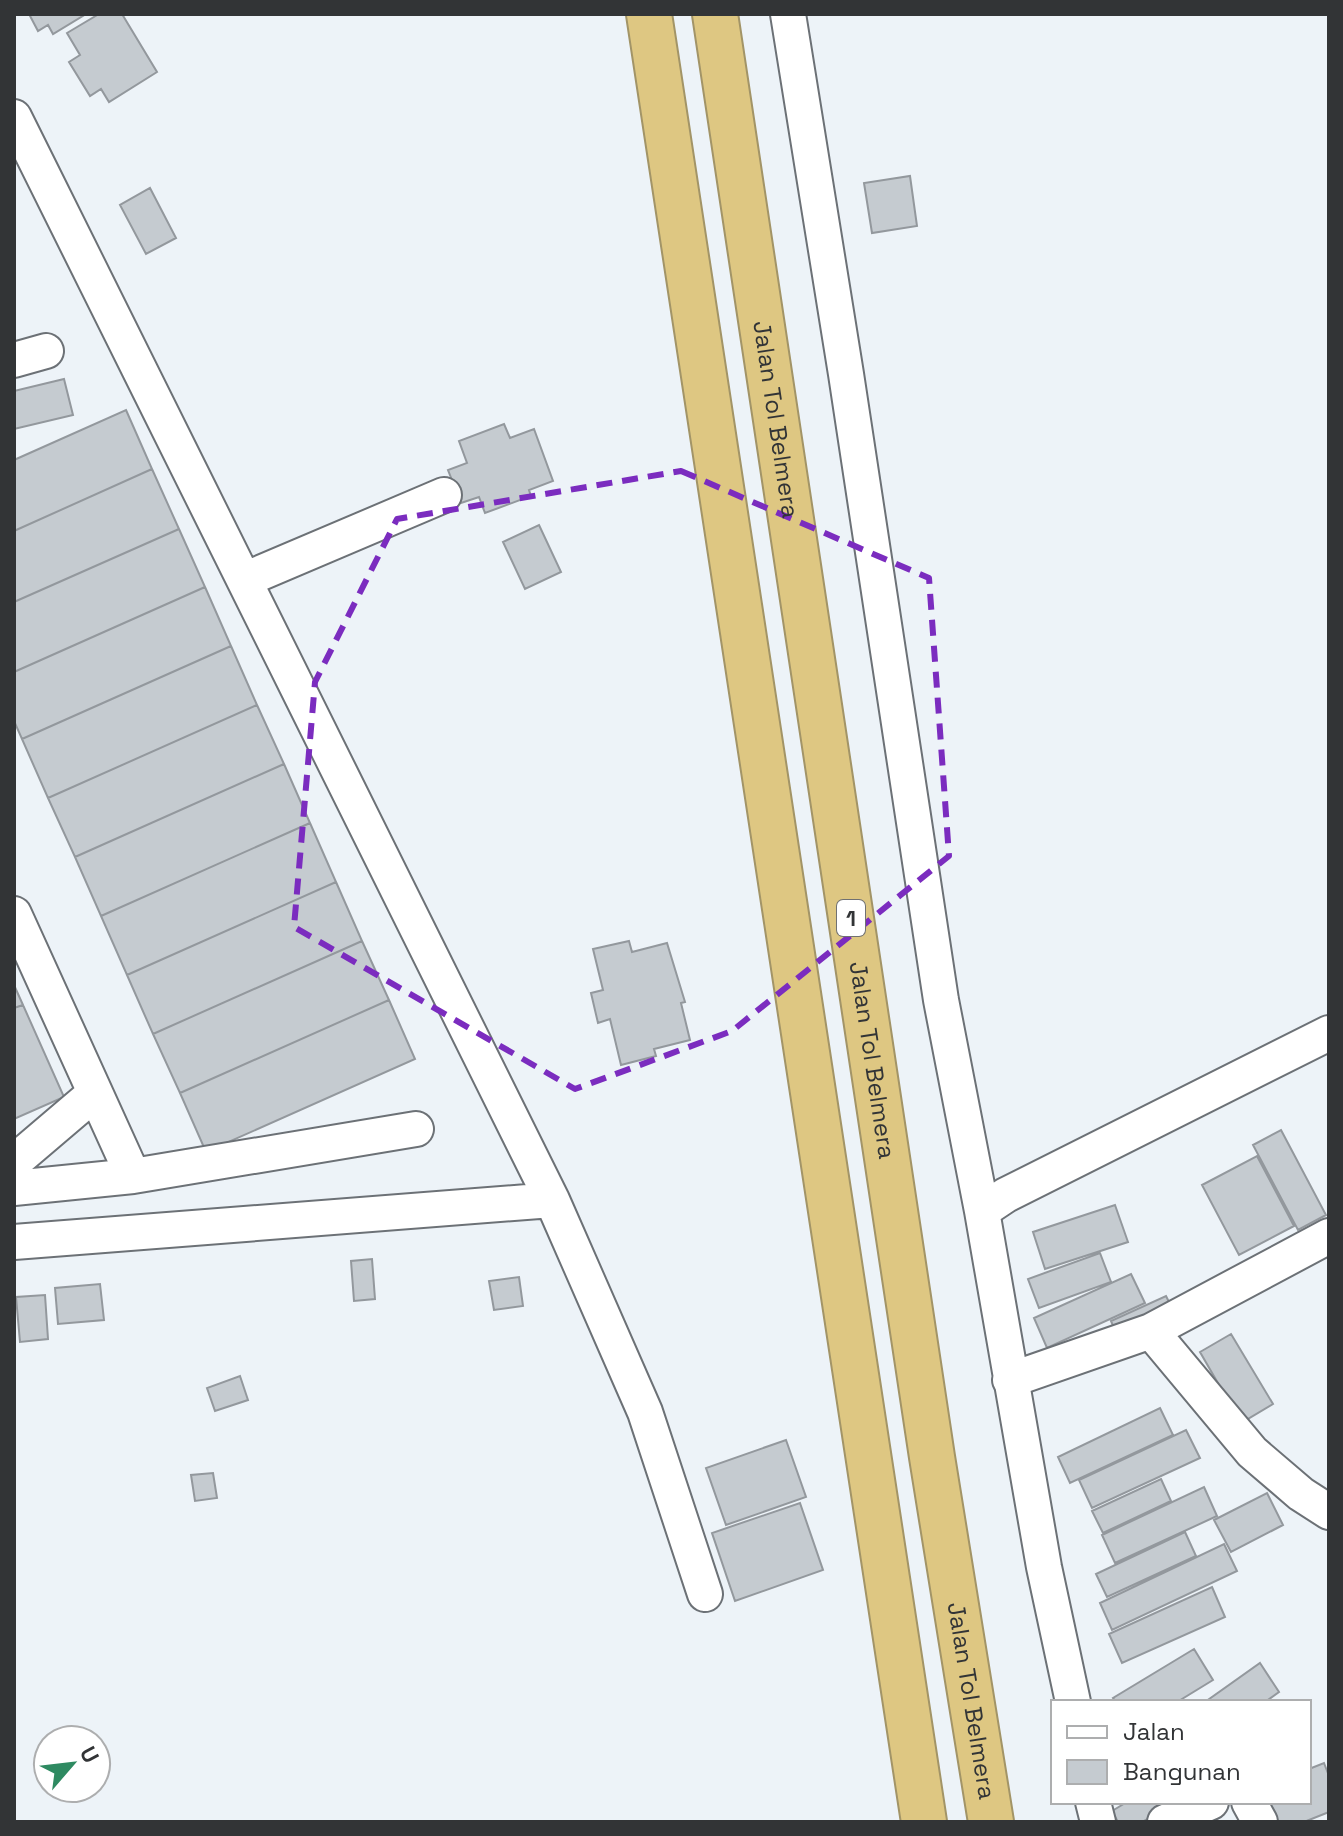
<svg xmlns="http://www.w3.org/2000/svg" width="1343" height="1836" font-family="'Space Grotesk',sans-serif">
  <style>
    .building { fill: #c5cbd0; stroke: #93989d; stroke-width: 2 }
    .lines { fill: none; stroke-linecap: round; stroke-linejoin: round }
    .minor-casing { stroke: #6c7176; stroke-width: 38 }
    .highway-casing { stroke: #a29467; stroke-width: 48 }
    .minor { stroke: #fff; stroke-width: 34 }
    .highway { stroke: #dec782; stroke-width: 44 }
    .marked { fill: none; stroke: #7b2cbf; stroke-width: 6; stroke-dasharray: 16 10; stroke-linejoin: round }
    .labels { text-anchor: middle; stroke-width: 6; stroke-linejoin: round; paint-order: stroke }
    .shield { fill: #fff; stroke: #707172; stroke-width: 2 }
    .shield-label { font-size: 22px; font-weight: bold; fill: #323436 }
    .street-label { font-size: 24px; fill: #323436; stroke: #fff }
  </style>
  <rect width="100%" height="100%" fill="#edf3f8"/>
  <path class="building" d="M29,14H86L53,34L48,25L38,31Z
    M99,14H122L157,72L109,102L101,89L90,96L69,62L80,55L67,33Z
    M910,176L917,226L872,233L864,183Z
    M150,188L176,238L146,254L120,205Z
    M64,379L73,415L14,429V391Z
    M126,410L152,469L14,531V460Z
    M504,424L510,438L534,429L553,481L529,490L531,496L485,513L479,497L461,503L448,470L467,463L459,441Z
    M152,469L179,529L14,602V531Z
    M539,525L561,572L525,589L503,542Z
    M179,529L205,587L14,672V602Z
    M205,587L231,646L22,739L14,721V672Z
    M231,646L257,705L48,798L22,739Z
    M257,705L284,764L75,857L48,798Z
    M284,764L310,823L101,916L75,857Z
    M310,823L336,882L127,975L101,916Z
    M336,882L362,941L153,1034L127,975Z
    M362,941L389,1000L180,1093L153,1034Z
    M629,941L632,952L667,943L685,1002L681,1003L690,1040L654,1049L656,1056L621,1065L610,1019L598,1023L591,993L603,990L593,949Z
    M14,985L23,1005L14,1008Z
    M389,1000L415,1059L206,1152L180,1093Z
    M23,1005L64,1097L14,1119V1008Z
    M1281,1130L1326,1215L1298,1230L1253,1145Z
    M1257,1156L1294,1226L1239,1255L1202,1185Z
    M1115,1205L1128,1242L1045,1269L1033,1232Z
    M1100,1253L1111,1282L1039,1308L1028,1279Z
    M372,1259L375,1299L354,1301L351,1261Z
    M1131,1274L1145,1303L1047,1348L1034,1318Z
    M519,1277L523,1306L494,1310L489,1281Z
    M100,1284L104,1320L58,1324L55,1288Z
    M45,1295L48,1339L20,1342L16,1297Z
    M1166,1296L1176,1316L1120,1342L1111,1321Z
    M1231,1334L1273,1404L1241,1423L1200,1352Z
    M240,1376L248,1400L215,1411L207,1388Z
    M1160,1408L1173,1435L1070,1483L1058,1457Z
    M1186,1430L1200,1458L1092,1508L1079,1480Z
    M786,1440L806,1497L726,1525L706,1468Z
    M213,1473L217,1498L195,1501L191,1475Z
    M1161,1479L1171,1501L1103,1533L1092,1511Z
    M1204,1487L1217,1516L1115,1563L1102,1535Z
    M1267,1493L1283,1525L1231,1552L1214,1520Z
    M800,1503L823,1570L735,1601L712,1533Z
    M1185,1532L1196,1556L1107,1597L1096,1574Z
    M1224,1544L1237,1571L1112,1630L1100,1603Z
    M1212,1587L1225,1617L1122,1663L1109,1634Z
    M1194,1649L1213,1680L1177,1702H1116L1113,1698Z
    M1260,1663L1279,1692L1265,1702H1205Z
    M1324,1763L1329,1776V1812L1304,1822H1265L1257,1802H1309V1769Z
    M1127,1802H1177L1142,1822H1118L1112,1811Z"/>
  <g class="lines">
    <g class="minor-casing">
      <path id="minor" d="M788,14L846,374L941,1000L982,1211L1044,1567L1073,1702
        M14,117L552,1200L645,1412L705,1594
        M14,360L46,351
        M244,580L444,495
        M14,914L133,1176
        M14,1162L95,1093
        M14,1188L133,1176L416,1129
        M982,1211L1006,1195L1329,1033
        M14,1242L552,1200
        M1151,1331L1252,1452L1301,1494L1329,1512
        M1010,1380L1151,1331L1329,1236
        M1093,1802L1098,1822
        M1249,1802L1260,1822
        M1165,1822L1211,1802"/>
    </g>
    <g class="highway-casing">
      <g id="highway">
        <path d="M649,14L924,1822"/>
        <path id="s1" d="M715,14L932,1457L991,1822"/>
      </g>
    </g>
    <use href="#minor" class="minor"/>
    <use href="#highway" class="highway"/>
  </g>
  <path class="marked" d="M681,471L929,578L949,856L732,1031L575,1089L294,927L315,682L397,519Z"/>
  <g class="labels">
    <rect class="shield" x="837" y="900" width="28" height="36" rx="6"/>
    <g class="shield-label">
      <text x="851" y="926">1</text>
    </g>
    <g class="street-label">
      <text dy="8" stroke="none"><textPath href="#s1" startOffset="410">Jalan Tol Belmera</textPath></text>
      <text dy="8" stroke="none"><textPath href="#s1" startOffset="1058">Jalan Tol Belmera</textPath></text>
      <text dy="8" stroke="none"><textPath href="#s1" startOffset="1706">Jalan Tol Belmera</textPath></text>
    </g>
  </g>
  <rect width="1343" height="1836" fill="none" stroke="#323436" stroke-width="32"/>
  <rect x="1051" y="1700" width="260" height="104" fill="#ffffff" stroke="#adaeaf" stroke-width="2"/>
  <rect x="1067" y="1726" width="40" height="12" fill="#ffffff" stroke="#adaeaf" stroke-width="2"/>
  <text x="1123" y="1740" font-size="24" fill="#323436">Jalan</text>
  <rect x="1067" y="1760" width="40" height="24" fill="#c5cbd0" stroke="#adaeaf" stroke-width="2"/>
  <text x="1123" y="1780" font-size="24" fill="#323436">Bangunan</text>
  <g transform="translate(72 1764) rotate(62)"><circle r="38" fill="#ffffff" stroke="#adaeaf" stroke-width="2"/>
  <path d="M0-6L14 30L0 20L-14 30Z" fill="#2e8a61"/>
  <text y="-12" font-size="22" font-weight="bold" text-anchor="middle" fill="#323436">U</text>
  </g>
</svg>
